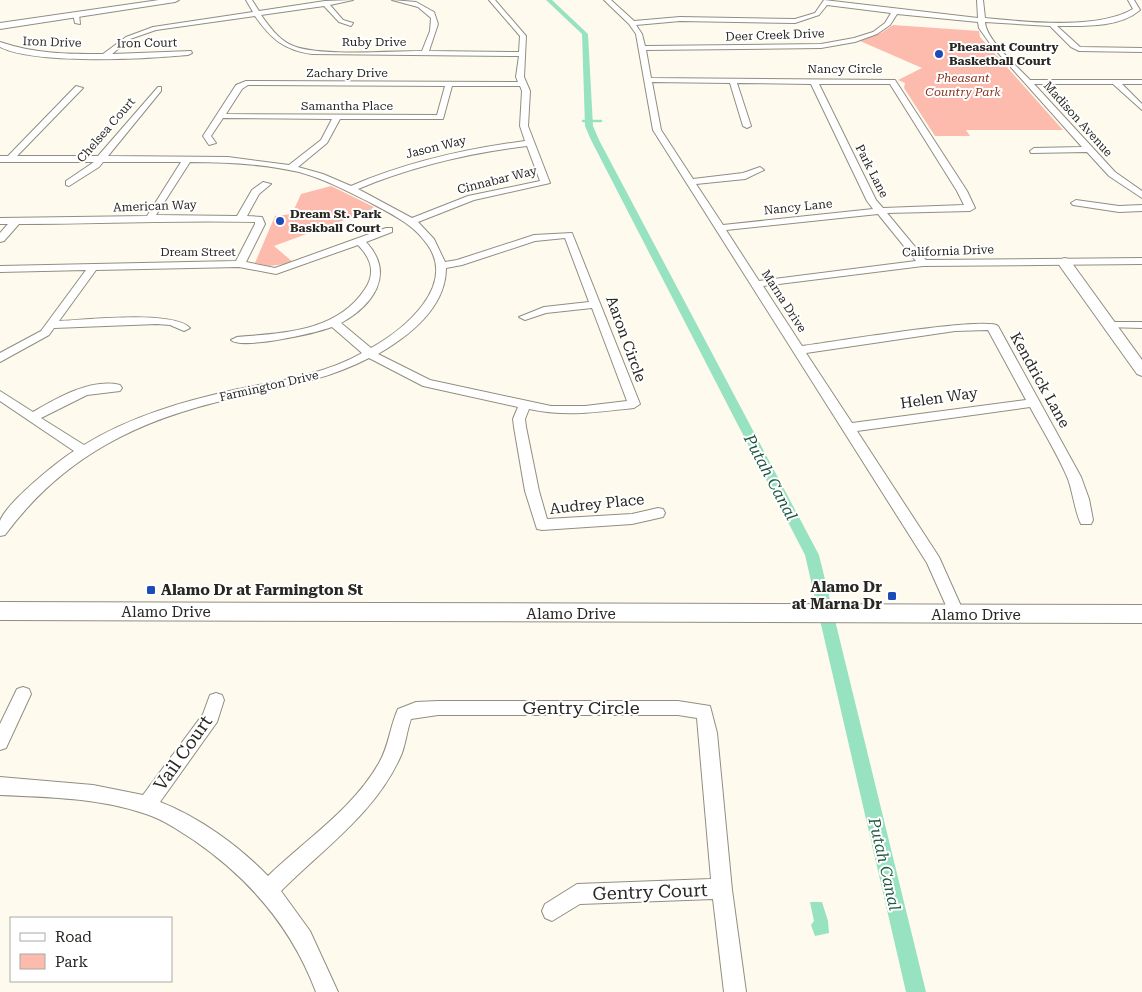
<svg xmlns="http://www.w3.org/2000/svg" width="1142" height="992" font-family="'Roboto Serif',serif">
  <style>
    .green { fill: #fdbbad }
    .water { fill: #97e2c0 }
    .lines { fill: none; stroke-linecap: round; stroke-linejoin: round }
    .stream { stroke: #97e2c0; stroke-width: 2.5 }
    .canal { fill: #97e2c0; fill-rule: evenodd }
    .minor-casing { stroke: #908e82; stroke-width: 2 }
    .tertiary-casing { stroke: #908e82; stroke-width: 2 }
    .secondary-casing { stroke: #908e82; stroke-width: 2 }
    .minor { fill: #fff; fill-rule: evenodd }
    .tertiary { fill: #fff; fill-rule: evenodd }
    .secondary { fill: #fff; fill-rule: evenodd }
    .poi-dot { fill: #1d4cb9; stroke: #fff; stroke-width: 2 }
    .labels { text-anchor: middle; stroke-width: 4; stroke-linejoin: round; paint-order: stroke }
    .far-street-label { font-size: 12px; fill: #282722; stroke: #fff }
    .far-poi-label { font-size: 12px; font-weight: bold; fill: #282722; stroke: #fff; text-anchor: start }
    .far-park-label { font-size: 12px; font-style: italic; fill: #883424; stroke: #fff }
    .street-label { font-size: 15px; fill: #282722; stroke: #fff }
    .poi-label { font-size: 15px; font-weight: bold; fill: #282722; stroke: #fff; text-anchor: end }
    .water-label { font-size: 16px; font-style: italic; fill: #1e5841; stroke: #fff }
    .near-street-label { font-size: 18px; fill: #282722; stroke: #fff }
  </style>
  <rect width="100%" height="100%" fill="#fefbee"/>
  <path class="green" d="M893,25L979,31L980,37L1063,130H966L970,136H935L904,88L905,83L898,80L922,68L860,41L881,33Z
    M331,186L374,207L369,211L274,246L294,263L269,266L255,263L275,216L292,214L301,194Z"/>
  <path class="water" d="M810,902H822L828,921L829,933L815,936L811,925L814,921Z"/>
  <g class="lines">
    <path class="stream" d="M583,121H601"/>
    <path class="canal" d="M546,0H552L588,34L593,126L599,140L819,555L926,992H906L805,555L591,140L585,126L582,34Z"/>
    <g class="minor-casing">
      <path id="minor" d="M246,0H252L259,11L325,1L353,0L330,5L343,20L353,23L351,26L339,22L324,6L261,15C269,26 278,39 291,45C316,57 391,51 422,51L430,31L431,18L418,7L392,0L416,2L434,12L438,24L429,51L519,52L520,36L489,0H495L526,36L524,77L530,91L528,126L550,183L474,200L418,222L434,239L445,262L457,260L534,235L572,233L640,404L634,408C598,412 565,417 529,409L525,419L526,427L539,491L547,519L632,514L658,508L663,509L665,513L663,517L632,524L542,530L537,529L525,491L514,427L513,419L518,407L423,386L369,358C327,380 280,388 234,398C140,419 64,455 5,535L0,536C0,532 0,525 0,521C6,503 58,461 74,451L0,401V391L33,412C57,398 91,378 120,385L122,388L120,391L87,395L41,418L84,445C131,416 184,401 238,389C279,381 325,374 362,353L332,327C316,333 242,350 231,340L237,337C283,333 337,332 365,289C376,273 371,258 358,245L276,274L239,267L96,270L59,321C85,320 174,310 190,328L184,331L170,325L157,324L54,328L49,335L0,362V353L41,331L86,270L0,272V266L236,261L255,224V222C176,220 97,224 19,224L4,241L0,242V233L8,224H0V218L147,216L181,162H103L99,167L69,186L66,185V181L94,162H0V156H8L76,86L83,88L17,156H98L158,87H161V91L108,156L228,157L289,165L321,140L332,119L223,118L211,136L216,143L209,145L203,136L236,85L246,81L518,82L516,77L519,56L312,54C284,50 271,39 255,16L156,30L130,39L112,54L191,51L192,53L188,55C145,59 36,65 0,47V42C36,54 66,54 103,54L126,37L153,27L253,12ZM248,85L445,86L437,115L226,114L242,89ZM452,86H520L522,91L520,126L525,141C465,149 407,162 351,186L323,174L298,167L327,143L340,119H443ZM527,146L540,181L468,196L412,218L358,189C413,166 469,153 527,146ZM190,162C227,162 264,164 299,172C325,179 349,192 373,204C393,215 413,224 427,244C458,286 403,330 371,348L341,323C373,305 396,274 366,242L392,232V228H386L275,268L246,262L265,224L262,217L247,216L259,194L271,184L263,182L252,190L237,216L156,215ZM565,238L589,302L544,307L519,317L525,320L546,313L592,308L627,401L585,406H551L430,380L378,354C409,336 446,308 446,268L462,265L535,241Z
        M604,0H611L634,21L680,17L795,19L815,13L824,0L978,18L977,0H983L985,18C1026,22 1097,30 1133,9L1128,0H1134L1140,10C1119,28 1084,26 1057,26L1080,47L1142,48V52L1079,51L1071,47L1050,26L985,22C986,40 1018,67 1030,80H1142V84H1122L1142,104V110L1113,84H1034L1115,172L1142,191V198L1109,176L1087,152L1031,153L1030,151L1034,148L1082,147L991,45L979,28L978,22L897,14L890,25L877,34L855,42L821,48L646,50L651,78L895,80L967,191L975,208L970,211L887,213L926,260L1142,258V264L923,266L763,286L802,346C827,343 987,316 998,326L1081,477L1089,499L1093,520L1091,524H1081C1075,512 1073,493 1068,479C1058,455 1043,431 1030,407L857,431L939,557L965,615L962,619L957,621L952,619L927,563L653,130L636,34L629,24ZM827,5L891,13L885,23L873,32L854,38L821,44L645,46L642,34L636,25L680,21L795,23L819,15ZM652,82L730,83L743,126L747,128L751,126L737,83L811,84L867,201L873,209L723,225L696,184L745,179L764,170L760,167L743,173L693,179L661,130ZM819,84H890L957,191L964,205L883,208L876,200ZM878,214L916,261L759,281L726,230ZM988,330L1026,400L852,423L806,353L955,331Z
        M76,12L79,14L80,24L75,23L73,14Z
        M1076,200L1119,206L1142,205V211L1119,212L1073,205L1071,203Z
        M1109,322H1142V328L1105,327V323Z
        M23,687L29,689L31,694L6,748L0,750V724L17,689Z
        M216,693L222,695L224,700L217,722L160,802C199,817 239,846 268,876C305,840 353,809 379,763C389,746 390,726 398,709L416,702L438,701H678L710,706L717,733L732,890L746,992H724L713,899L580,904L552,921L545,918L542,911L545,904L577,884L711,879L697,718L678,715H438L411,719C407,730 406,742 402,753C378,811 324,848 281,891L310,931L338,992H316C292,928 251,880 195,841C180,831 164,820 146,814C100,798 48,797 0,795V777L93,785L143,795L203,714L210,695Z"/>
    </g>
    <g class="tertiary-casing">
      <path id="tertiary" d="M159,0H179L175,2L0,29V23Z
        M1064,258L1069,259L1142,360V376L1137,374L1057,262Z"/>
    </g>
    <g class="secondary-casing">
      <path id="secondary" d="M0,602L1142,605V623L0,620Z"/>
    </g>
    <use href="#minor" class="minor"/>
    <use href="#tertiary" class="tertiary"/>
    <use href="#secondary" class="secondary"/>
  </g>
  <g class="poi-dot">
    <circle cx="939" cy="54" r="5"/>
    <circle cx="280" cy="221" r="5"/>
    <rect x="146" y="585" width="10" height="10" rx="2.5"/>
    <rect x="887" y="591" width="10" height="10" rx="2.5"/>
  </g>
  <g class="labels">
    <g class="far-street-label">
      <text transform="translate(775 35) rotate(-2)" y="4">Deer Creek Drive</text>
      <text transform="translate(52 42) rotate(2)" y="4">Iron Drive</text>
      <text x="374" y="46">Ruby Drive</text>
      <text transform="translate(147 43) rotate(-1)" y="4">Iron Court</text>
      <text x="845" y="73">Nancy Circle</text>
      <text x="347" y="77">Zachary Drive</text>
      <text x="347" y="110">Samantha Place</text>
      <text transform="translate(1078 119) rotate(48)" y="4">Madison Avenue</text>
      <text transform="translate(106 130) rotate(-49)" y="4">Chelsea Court</text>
      <text transform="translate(436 147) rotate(-14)" y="4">Jason Way</text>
      <text transform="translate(872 171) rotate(63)" y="4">Park Lane</text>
      <text transform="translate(497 180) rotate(-14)" y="4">Cinnabar Way</text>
      <text transform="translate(155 206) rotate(-2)" y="4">American Way</text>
      <text transform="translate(798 207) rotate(-6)" y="4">Nancy Lane</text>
      <text transform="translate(948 251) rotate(-2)" y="4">California Drive</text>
      <text x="198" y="256">Dream Street</text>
      <text transform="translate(784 301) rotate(57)" y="4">Marna Drive</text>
      <text transform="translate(269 386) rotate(-13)" y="4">Farmington Drive</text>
    </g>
    <g class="far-poi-label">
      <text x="949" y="51">Pheasant Country<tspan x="949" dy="14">Basketball Court</tspan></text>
      <text x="290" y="218">Dream St. Park<tspan x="290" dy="14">Baskball Court</tspan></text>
    </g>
    <g class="far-park-label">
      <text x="963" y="82">Pheasant<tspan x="963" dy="14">Country Park</tspan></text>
    </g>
    <g class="street-label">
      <text transform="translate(626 339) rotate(70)" y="5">Aaron Circle</text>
      <text transform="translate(1040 380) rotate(61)" y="5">Kendrick Lane</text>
      <text transform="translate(939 398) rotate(-8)" y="5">Helen Way</text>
      <text transform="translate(597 504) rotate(-6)" y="5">Audrey Place</text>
      <text x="166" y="617">Alamo Drive</text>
      <text x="571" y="619">Alamo Drive</text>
      <text x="976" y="620">Alamo Drive</text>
    </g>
    <g class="poi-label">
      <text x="882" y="592">Alamo Dr<tspan x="882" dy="17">at Marna Dr</tspan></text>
      <text x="161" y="595" text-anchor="start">Alamo Dr at Farmington St</text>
    </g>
    <g class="water-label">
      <text transform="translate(771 477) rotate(62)" y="6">Putah Canal</text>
      <text transform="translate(885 864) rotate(77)" y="6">Putah Canal</text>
    </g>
    <g class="near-street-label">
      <text x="581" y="714">Gentry Circle</text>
      <text transform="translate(183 753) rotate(-55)" y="6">Vail Court</text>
      <text transform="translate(650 892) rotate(-2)" y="6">Gentry Court</text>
    </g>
  </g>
  <rect x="10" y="917" width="162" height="65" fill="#ffffff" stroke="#a9a9a7"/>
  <rect x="20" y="933" width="25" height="8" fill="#ffffff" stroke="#a9a9a7"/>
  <text x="55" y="942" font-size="15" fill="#282722">Road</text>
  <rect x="20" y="954" width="25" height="15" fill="#fdbbad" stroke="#a9a9a7"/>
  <text x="55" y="967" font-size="15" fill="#282722">Park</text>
</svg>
